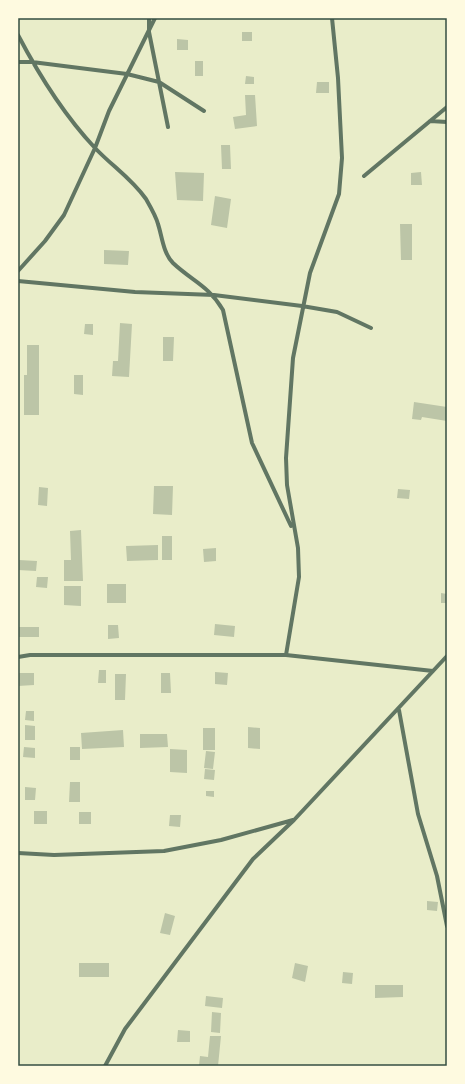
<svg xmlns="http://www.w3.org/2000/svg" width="465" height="1084" font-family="Montserrat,sans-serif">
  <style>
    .building { fill: #bcc5a7 }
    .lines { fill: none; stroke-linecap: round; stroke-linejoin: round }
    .minor { stroke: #617663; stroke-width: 4 }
    .neatline { fill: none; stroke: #344e41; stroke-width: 1.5 }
  </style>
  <rect width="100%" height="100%" fill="#e9edc9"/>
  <path class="building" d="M242,32H252V41H242Z
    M177,39L188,40V50H177Z
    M195,61H203V76H195Z
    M246,76L254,77V84H245Z
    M317,82H329V93H316Z
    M245,95H255L257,126L235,129L233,117L246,115Z
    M221,145H230L231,169H222Z
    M175,172L204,173L203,201L177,200Z
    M421,172L422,185H411V173Z
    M215,196L231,199L227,228L211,225Z
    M400,224H412V260H401Z
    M104,250L129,251L128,265L104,264Z
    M120,323L132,324L129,377L112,376L113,361H118Z
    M85,324H93V335L84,334Z
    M163,337H174L173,361H163Z
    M27,345H39V415H24V375H27Z
    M74,375H83V395L74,394Z
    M414,402L447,407V421L422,417L421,420L412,419Z
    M154,486H173L172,515L153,514Z
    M39,487L48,488L47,506L38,505Z
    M398,489L410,490L409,499L397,498Z
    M81,530L83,581H64V560H71L70,531Z
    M162,536H172V560H162Z
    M158,545V560L127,561L126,546Z
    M216,548V561L204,562L203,549Z
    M19,560L37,561L36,571L18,570Z
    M37,577H48L47,588L36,587Z
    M107,584H126V603H107Z
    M64,586H81V606L64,605Z
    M441,593L447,594V603H441Z
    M215,624L235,626L234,637L214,635Z
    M108,625H118L119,638L108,639Z
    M18,627H39V637H18Z
    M99,670H106V683H98Z
    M215,672L228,673L227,685L215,684Z
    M18,673H34V685L18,686Z
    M161,673H170L171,693H161Z
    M115,674H126L125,700H115Z
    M26,711H34V721L25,720Z
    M25,725L35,726V740H25Z
    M248,727L260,728V749L248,748Z
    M203,728H215V750H203Z
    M123,730L124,747L82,749L81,733Z
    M140,734H167L168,747L140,748Z
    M24,747L35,748V758L23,757Z
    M70,747H80V760H70Z
    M170,749L187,750V773L170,772Z
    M206,751L215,752L213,769L204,768Z
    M205,769L215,770L214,780L204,779Z
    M70,782H80V802H69Z
    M25,787L36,788L35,800H25Z
    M206,791H214V797L206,796Z
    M34,811H47V824H34Z
    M79,812H91V824H79Z
    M170,815H181L180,827L169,826Z
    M427,901L438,902L437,911L427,910Z
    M165,913L175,916L170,935L160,933Z
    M79,963H109V977H79Z
    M295,963L308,966L305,982L292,978Z
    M343,972L353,973L352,984L342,983Z
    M375,985H403V997L375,998Z
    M206,996L223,998L222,1008L205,1006Z
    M212,1012L221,1013L220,1033L211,1032Z
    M178,1030L190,1031V1042H177Z
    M210,1036H221L218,1066H199L200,1056L208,1057Z"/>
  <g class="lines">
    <path class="minor" d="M149,18V32L168,127
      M18,35C39,75 64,115 95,148C112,166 131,178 146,199C150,206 156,216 158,224C162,236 163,253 173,263C192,281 208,285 223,310L252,443L291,526
      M18,62H32L127,74L159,82L204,111
      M430,121L447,122
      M364,176L447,107
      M18,271L45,241L64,215L95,148L109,111L155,18
      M18,281L135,292L214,295L302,306L337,312L371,328
      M286,655L299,577L298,548L287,485L286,458L293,358L310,273L339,194L342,158L338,78L332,18
      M18,657L30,655H286L433,671
      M399,710L418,814L437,876L447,926
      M18,853L54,855L164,851L221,840L293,820
      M105,1066L125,1029L253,859L294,820L447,656"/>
  </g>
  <rect width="465" height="1084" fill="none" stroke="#fefae0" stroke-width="38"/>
  <rect x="19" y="19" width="427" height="1046" class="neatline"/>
</svg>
